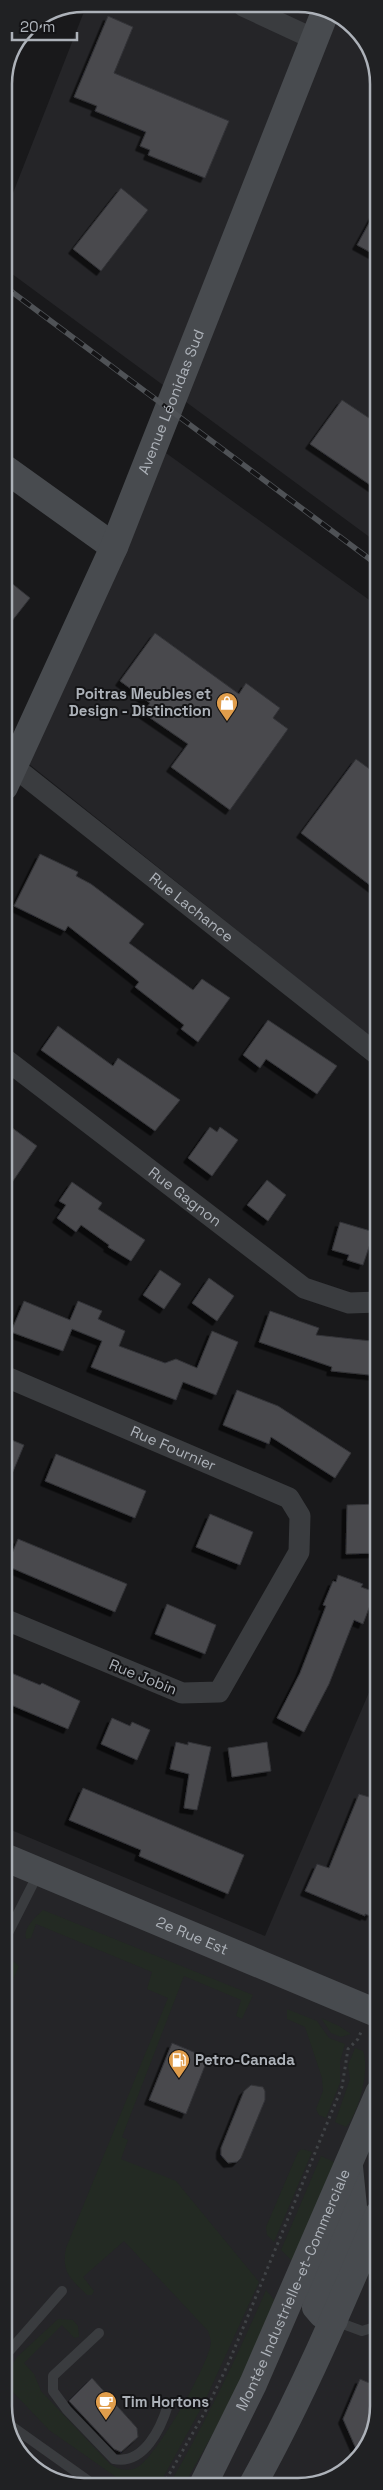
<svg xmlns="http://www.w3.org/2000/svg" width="383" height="2490" font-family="'Space Grotesk',sans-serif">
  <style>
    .built { fill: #252528 }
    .green { fill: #232a23 }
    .building { fill: #48494d; stroke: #333337; filter: url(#shadow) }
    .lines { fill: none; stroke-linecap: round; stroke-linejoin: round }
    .path { stroke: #404346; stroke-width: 3; stroke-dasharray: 2.5 4; stroke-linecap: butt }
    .lane { stroke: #3a3c3f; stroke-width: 10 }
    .street { stroke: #3a3c3f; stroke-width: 21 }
    .secondary { stroke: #484b4f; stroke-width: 28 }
    .rail-casing { stroke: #4f5256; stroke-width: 5.5 }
    .rail { stroke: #141416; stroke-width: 4; stroke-dasharray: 11; stroke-linecap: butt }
    .labels { text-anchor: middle; stroke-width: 4; stroke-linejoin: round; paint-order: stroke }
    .street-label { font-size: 15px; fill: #adb2b9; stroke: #141416 }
    .poi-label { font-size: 15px; font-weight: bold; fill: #adb2b9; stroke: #141416; text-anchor: start }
    .rim { fill: none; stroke: #adb2b9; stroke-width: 2.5 }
  </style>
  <defs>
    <filter id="shadow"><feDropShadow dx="-4.5" dy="4.5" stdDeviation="0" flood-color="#0009"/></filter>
  </defs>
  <rect width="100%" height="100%" fill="#19191b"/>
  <path class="built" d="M87,4L319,6L359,31L379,79V544L4,268V216Z
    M166,453L379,607V1044L29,764Z
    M379,1669V2406L359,2459L304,2486L64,2484L24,2459L4,2411V1827L265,1936Z"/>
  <path class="green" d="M43,1910L253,1995L242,2019L236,2016L241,2000L184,1976L122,2137L128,2140L121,2159L176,2181L259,2282L204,2403L159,2485L126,2484L49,2430L11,2390V2367L17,2357L58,2319L73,2320L78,2326L79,2337L74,2338L62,2325L24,2363L34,2374L41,2391L110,2464C117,2469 127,2472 136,2468C155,2460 206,2368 210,2347C212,2341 210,2337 208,2331L124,2241L83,2277L94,2291L92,2295H87C71,2279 61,2273 66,2248L168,1998L147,1989L152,1972L36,1924L31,1938L26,1939C23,1927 35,1918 43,1910Z
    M13,1961L19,1966L7,1994L4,1995V1972Z
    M287,2009L317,2021L329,2038L345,2044L340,2062V2083L326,2118L319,2115L316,2109L323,2091L322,2078L305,2027L287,2019Z
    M321,2018L339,2026L351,2034L341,2037L331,2033Z
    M355,2048L363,2051C370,2069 359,2113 346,2127L335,2122L350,2079L348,2065Z
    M302,2149L312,2152L274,2242L267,2235L266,2227L298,2152Z
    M321,2156L334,2162L293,2262L281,2250Z
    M266,2290L276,2302L228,2407L184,2485H169C206,2422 237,2357 266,2290Z"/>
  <path class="building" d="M108,16L133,27L114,73L229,121L205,178L148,155L150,150L140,146L146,132L95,111L97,106L74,97Z
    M121,188L148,210L101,271L73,249Z
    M379,205V257L357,245Z
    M342,400L375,422L372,426L379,431V491L310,444Z
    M4,577L30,598L4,631Z
    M155,633L239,694L246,683L280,708L273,718L288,729L230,810L171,767L188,744L143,713L150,703L120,681Z
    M356,759L379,776V892L301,833Z
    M40,854L78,872L76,876L91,884L144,924L129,943L193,990L202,979L230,998L198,1042L181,1029L184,1025L135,987L139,982L133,977L68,926L65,931L14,906Z
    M268,1020L337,1066L317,1094L266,1059L260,1068L243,1055Z
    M58,1026L113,1066L118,1058L180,1100L155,1131L41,1050Z
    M4,1122L37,1146L4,1194Z
    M210,1127L217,1132L220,1127L238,1140L212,1176L188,1158Z
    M267,1180L286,1195L268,1221L247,1205Z
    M72,1182L102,1203L98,1209L145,1240L131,1261L108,1247L109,1245L81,1225L76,1232L57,1218L66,1205L59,1201Z
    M340,1222L374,1232L363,1265L347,1260L349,1255L332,1250Z
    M160,1270L181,1284L164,1309L143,1295Z
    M209,1278L234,1296L217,1321L192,1303Z
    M24,1301L70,1320L78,1301L102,1311L98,1319L125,1331L119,1346L165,1363L176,1359L197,1368L212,1331L238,1342L216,1395L183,1382L176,1400L91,1367L102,1341L72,1329L63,1351L11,1332Z
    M270,1311L319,1328L316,1335L371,1341L370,1345L379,1346V1376L331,1371L332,1367L259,1342Z
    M237,1390L278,1406L351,1453L335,1478L271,1437L269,1444L223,1425Z
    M4,1437L24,1445L4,1493Z
    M56,1454L146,1491L135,1518L45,1481Z
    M378,1504V1553L346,1554L347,1505Z
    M210,1514L253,1532L240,1565L196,1547Z
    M18,1539L127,1584L115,1612L7,1566Z
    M338,1575L363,1584L361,1587L375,1592L363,1624L354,1620L329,1684L304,1732L277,1718L300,1673L326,1606L323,1605L333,1581L336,1582Z
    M167,1604L216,1625L205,1654L155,1634Z
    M4,1670L40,1685L42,1683L80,1701L68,1729L4,1702Z
    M112,1718L130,1726L132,1722L150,1730L137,1760L101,1744Z
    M176,1742L188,1745V1742L211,1747L197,1810L184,1808L189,1774L170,1769Z
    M267,1742L271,1771L232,1777L228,1748Z
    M83,1788L244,1855L228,1894L139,1856L141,1850L69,1820Z
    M359,1794L379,1800V1893L370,1916L365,1914V1916L305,1891L317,1864L329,1868Z
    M172,2043L208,2058L186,2114L149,2100Z
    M251,2085L263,2087L265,2091V2100L241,2158L237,2162L228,2163L221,2155V2148L244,2091Z
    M92,2378L137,2428L138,2437L121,2452L114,2449L69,2401Z
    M360,2379L379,2387V2406L360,2458L343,2419Z"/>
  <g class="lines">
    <path class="path" d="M163,2485L206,2410L229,2362L342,2087L348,2049L358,2039L361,2032"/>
    <path class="lane" d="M4,1941L39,1872
      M335,2321L362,2331L375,2327L379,2316
      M99,2333L53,2376V2391L67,2410L114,2459C144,2465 161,2428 168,2405
      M4,2357L62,2291
      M10,2425L93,2484"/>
    <g class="street">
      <path d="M243,6L314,39"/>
      <path id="s1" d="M4,759L379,1056"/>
      <path id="s2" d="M4,1058L304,1288L349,1303L379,1302"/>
      <path id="s3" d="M4,1376L289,1498L300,1516L299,1552L219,1692L182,1693L4,1619"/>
    </g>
    <g class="secondary">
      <path d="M4,468L114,547"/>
      <path id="s4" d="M4,787L114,547L326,10"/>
      <path id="s5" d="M4,1857L379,2014"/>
      <path d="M334,2320L322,2314L316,2307L318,2293L353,2207L349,2167"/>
      <path id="s6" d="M203,2485L253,2384L379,2093"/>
      <path d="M252,2486C301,2398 340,2306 379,2214"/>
    </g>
    <g class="rail-casing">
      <path id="rail" d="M4,286L379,566"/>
    </g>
    <use href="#rail" class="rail"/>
  </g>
  <defs>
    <g id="shop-pin" transform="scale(1.125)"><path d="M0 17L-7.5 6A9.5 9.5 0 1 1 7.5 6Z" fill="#e09d4b" stroke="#141416"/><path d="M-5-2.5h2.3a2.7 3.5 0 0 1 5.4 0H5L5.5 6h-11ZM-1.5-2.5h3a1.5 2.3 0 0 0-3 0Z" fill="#fff"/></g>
    <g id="fuel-pin" transform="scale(1.125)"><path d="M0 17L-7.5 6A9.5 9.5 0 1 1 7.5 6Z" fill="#e09d4b" stroke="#141416"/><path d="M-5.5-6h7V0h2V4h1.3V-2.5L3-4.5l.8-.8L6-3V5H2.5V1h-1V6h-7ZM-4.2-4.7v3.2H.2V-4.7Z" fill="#fff"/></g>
    <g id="cafe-pin" transform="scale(1.125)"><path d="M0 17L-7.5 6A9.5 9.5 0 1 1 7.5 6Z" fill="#e09d4b" stroke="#141416"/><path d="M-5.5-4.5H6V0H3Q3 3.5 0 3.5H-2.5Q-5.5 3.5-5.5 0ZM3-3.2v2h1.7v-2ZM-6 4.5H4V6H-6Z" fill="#fff"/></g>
  </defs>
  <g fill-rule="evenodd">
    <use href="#shop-pin" x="227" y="703"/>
    <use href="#fuel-pin" x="179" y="2060"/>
    <use href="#cafe-pin" x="106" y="2402"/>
  </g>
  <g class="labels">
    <g class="street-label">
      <text dy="5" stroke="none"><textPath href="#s4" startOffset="420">Avenue Léonidas Sud</textPath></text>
      <text dy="5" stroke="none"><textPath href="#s1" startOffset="239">Rue Lachance</textPath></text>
      <text dy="5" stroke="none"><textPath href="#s2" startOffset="228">Rue Gagnon</textPath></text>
      <text dy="5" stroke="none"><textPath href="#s3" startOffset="184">Rue Fournier</textPath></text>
      <text transform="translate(143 1677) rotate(22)" y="5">Rue Jobin</text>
      <text dy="5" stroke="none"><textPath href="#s5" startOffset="204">2e Rue Est</textPath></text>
      <text dy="5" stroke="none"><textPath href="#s6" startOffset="215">Montée Industrielle-et-Commerciale</textPath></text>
    </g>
    <g class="poi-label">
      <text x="211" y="699" text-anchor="end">Poitras Meubles et<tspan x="211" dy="17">Design - Distinction</tspan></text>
      <text x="195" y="2065">Petro-Canada</text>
      <text x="122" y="2407">Tim Hortons</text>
    </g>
  </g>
  <path d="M0 0H383V2490H0ZM84 12H298A72 72 0 0 1 370 84V2406A72 72 0 0 1 298 2478H84A72 72 0 0 1 12 2406V84A72 72 0 0 1 84 12Z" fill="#202123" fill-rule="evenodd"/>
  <path class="rim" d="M84 12H298A72 72 0 0 1 370 84V2406A72 72 0 0 1 298 2478H84A72 72 0 0 1 12 2406V84A72 72 0 0 1 84 12Z"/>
  <path d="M12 32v8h65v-8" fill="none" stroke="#adb2b9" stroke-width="2.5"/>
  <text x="20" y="32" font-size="15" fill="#adb2b9" stroke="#141416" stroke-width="4" paint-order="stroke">20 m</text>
</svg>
